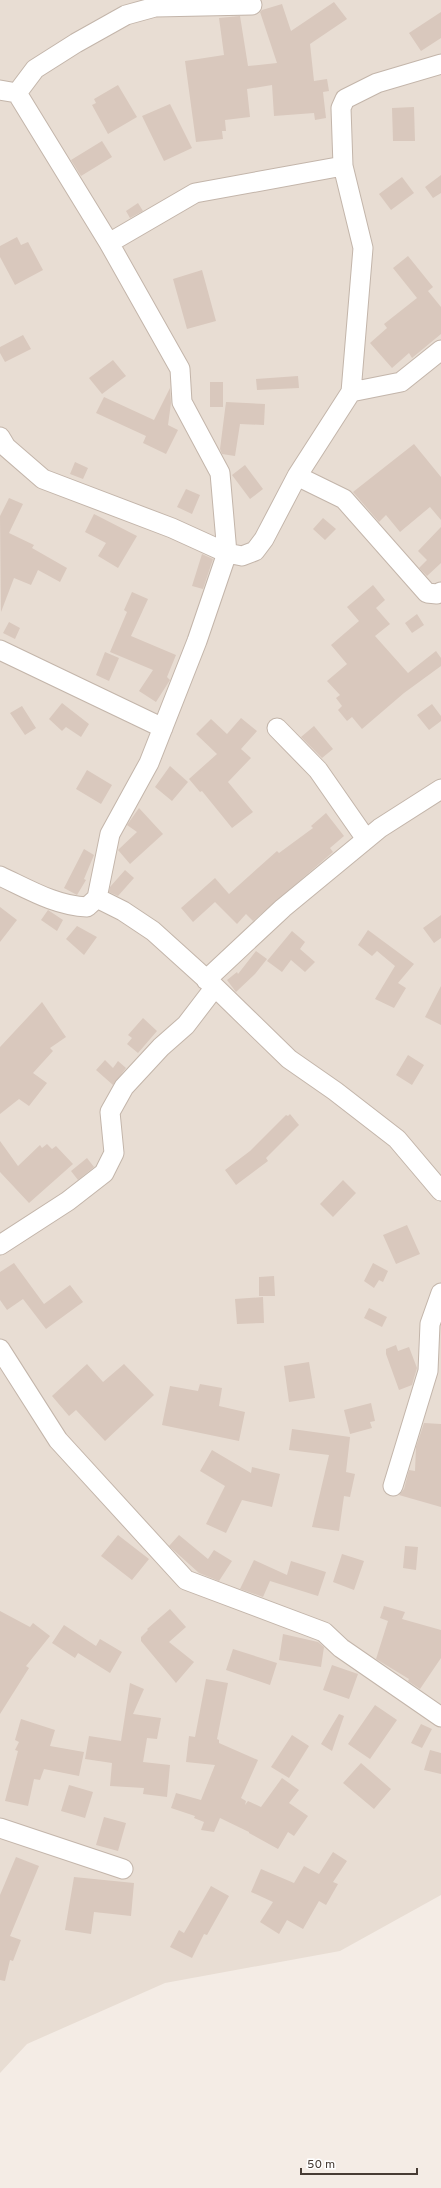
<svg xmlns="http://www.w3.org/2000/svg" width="441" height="2188" font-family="Overpass,sans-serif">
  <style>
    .residential { fill: #e8ddd3 }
    .building { fill: #d9c8bd }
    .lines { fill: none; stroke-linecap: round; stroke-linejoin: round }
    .street-casing { stroke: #c3b5aa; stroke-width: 21 }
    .street { stroke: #fff; stroke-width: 19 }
  </style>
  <rect width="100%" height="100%" fill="#f4ece5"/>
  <path class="residential" d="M0,0H441V1895L340,1951L165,1983L27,2044L0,2073Z"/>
  <path class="building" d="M334,2L347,19L310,44L314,81L327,79L329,91L323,92L326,118L315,120L314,113L274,116L272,85L247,89L250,117L225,120L226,131H222L223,139L196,142L185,61L224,55L219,18L240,16L248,66L277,63L260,12L262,10L282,4L291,31Z
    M441,12V38L421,51L409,33Z
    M118,85L137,117L108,134L92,105L96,103L94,99Z
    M170,104L192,148L164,161L142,116Z
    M414,107L415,141H393L392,108Z
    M102,141L112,157L81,176L71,160Z
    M441,175V193L433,198L425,187Z
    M402,177L414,193L391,210L379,194Z
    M138,203L143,211L130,218L126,211Z
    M17,237L21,245L28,242L43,270L15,285L0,257V246Z
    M408,256L433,287L428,291L441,307V334L412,358L409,353L392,368L370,343L387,328L384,324L417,298L393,268Z
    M202,270L216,321L187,329L173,279Z
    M23,335L31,349L5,362L0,353V347Z
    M113,360L126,376L102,394L89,378Z
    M298,376L299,388L257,390L256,379Z
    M210,382H223V407H210Z
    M170,388L171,403L168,425L178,430L166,454L143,443L146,436L96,413L104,397L154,420Z
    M226,402L265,404L264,425L240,424L235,456L222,454L220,449Z
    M414,444L441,477V520L430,507L400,532L386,515L379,522L353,492Z
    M75,462L88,468L83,479L70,474Z
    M245,465L263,489L250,499L232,475Z
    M186,489L200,495L192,514L177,507Z
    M9,498L23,504L9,533L34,545L32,548L67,568L60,582L38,570L31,585L14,578L1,612L0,516Z
    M94,514L137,536L118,568L98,556L106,543L85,532Z
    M323,518L336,529L325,540L313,529Z
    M441,527V563L427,576L419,568L427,560L418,551Z
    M202,554L213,559L203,589L192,586Z
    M373,585L385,600L376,608L390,624L375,636L408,673L436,651L441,658V666L404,693L362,729L352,717L347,721L338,710L342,706L336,698L340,695L327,681L347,664L331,645L359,621L347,607Z
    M132,592L148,599L131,636L176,655L167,677L170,680L156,702L139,691L153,670L110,652L127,612L124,610Z
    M417,614L424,625L412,633L405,623Z
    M9,622L20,628L15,639L3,633Z
    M105,652L119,658L109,681L96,675Z
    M62,703L89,724L81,737L66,727L62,731L49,719Z
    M432,704L441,716V721L429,730L417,715Z
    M22,706L36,728L25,735L10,713Z
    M241,718L257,731L241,749L251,758L228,782L253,812L232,828L202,791L200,792L189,779L217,754L196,734L211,719L227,734Z
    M314,726L333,749L322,758L301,737Z
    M170,766L188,782L172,801L155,787Z
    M87,770L112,785L101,804L76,789Z
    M139,808L163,834L130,864L118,850L137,832L127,825Z
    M326,813L344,836L330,848L333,852L253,921L246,914L237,924L215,902L193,922L181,908L215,878L229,894L277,851L279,853L313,828L311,826Z
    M84,849L94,855L84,879L86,880L77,895L64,888Z
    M125,870L134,878L118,896L109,892L110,887Z
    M0,907L17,920L0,942Z
    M48,910L63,920L57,931L41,920Z
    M441,915V938L434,943L423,928Z
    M77,926L97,937L84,955L66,939Z
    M368,930L414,964L398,983L406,988L394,1008L375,999L395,966L377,951L372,956L358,945Z
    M292,931L305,942L300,949L315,962L305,972L291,960L282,972L267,961Z
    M256,951L267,959L255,974L236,992L227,980L237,972L238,974Z
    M441,986V1025L425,1017Z
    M42,1002L66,1037L50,1048L53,1051L33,1073L47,1083L29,1106L19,1099L0,1114V1047Z
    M143,1018L157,1031L138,1053L127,1044L132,1038L128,1035Z
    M408,1055L424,1065L412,1085L396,1075Z
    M105,1060L113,1068L118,1061L126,1068L113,1085L96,1070Z
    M290,1114L299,1125L266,1158L268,1161L236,1185L225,1170L250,1151L286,1115L288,1116Z
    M0,1141L18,1166L40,1145L42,1148L47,1144L52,1149L56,1146L73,1164L29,1203L0,1172Z
    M87,1158L94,1167L78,1180L71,1171Z
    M343,1180L356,1193L333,1217L320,1204Z
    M407,1225L420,1254L396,1264L383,1235Z
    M14,1263L44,1304L70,1285L83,1302L46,1329L23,1299L7,1310L0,1300V1272Z
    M373,1263L388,1271L383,1282L379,1280L374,1288L364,1281Z
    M274,1276L275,1296H259V1277Z
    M263,1297L264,1323L237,1324L235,1299Z
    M369,1308L387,1317L382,1327L364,1318Z
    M396,1345L398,1351L409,1347L417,1368L412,1385L399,1390L386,1354V1349Z
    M309,1362L315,1398L289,1402L284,1366Z
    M87,1364L103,1382L124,1364L154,1395L105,1441L76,1410L69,1416L52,1396Z
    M200,1384L222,1388L219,1406L245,1412L239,1441L162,1425L170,1386L198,1391Z
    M371,1403L375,1421L370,1422L372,1428L350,1434L344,1410Z
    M424,1423L441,1424V1507L399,1495L404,1489L409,1470L415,1471L416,1447Z
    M292,1429L350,1437L346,1472L355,1474L350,1497L344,1496L339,1531L312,1527L329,1455L289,1450Z
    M212,1450L251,1473L252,1467L280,1474L272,1507L242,1500L226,1533L206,1524L225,1486L200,1471Z
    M118,1535L149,1559L132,1580L101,1556Z
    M179,1535L208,1559L214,1550L232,1561L219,1581L199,1573L169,1546Z
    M405,1546L418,1547L416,1570L403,1568Z
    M342,1554L364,1561L354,1590L333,1582Z
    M254,1560L287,1575L291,1561L326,1572L318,1596L270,1581L263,1597L240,1589Z
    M384,1606L405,1612L402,1619L441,1630V1658L420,1689L408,1681L409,1679L376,1659L388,1621L380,1618Z
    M170,1609L186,1627L169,1642L194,1662L176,1683L141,1641V1637L148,1630L147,1629Z
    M0,1611L30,1627L33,1623L50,1636L26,1666L29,1668L0,1714Z
    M64,1625L96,1646L100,1639L122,1652L110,1673L78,1653L75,1658L52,1643Z
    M283,1634L318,1642L324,1647L321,1667L279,1660Z
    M233,1649L277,1663L270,1685L226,1670Z
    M332,1665L358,1674L349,1699L323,1690Z
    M206,1679L228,1683L217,1739L219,1740V1743L258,1760L241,1798L246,1801L245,1805L248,1801L261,1807L282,1778L299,1790L289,1803L308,1816L294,1836L288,1832L278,1849L249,1833V1832L220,1818L214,1832L201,1830L204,1822L194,1818L195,1816L171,1808L176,1793L201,1800L215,1765L186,1762L189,1736L195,1737Z
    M130,1683L144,1689L133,1714L161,1718L157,1739L147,1738L143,1762L170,1765L167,1797L143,1794L144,1788L110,1786L112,1763L85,1759L89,1736L121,1741Z
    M375,1705L397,1720L370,1759L348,1744Z
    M339,1714L344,1716L332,1751L321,1744Z
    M21,1719L55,1730L50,1746L84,1752L79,1776L44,1769L40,1780L34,1779L28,1806L5,1801L18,1751L15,1750L19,1742L15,1740Z
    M421,1724L432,1729L422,1748L411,1743Z
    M292,1735L309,1746L289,1778L271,1767Z
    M430,1750L441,1753V1774L424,1770Z
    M361,1763L391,1789L374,1809L343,1783Z
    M69,1785L93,1792L85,1818L61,1811Z
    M104,1817L126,1823L118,1851L96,1845Z
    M333,1852L347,1861L333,1882L338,1884L326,1905L319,1901L303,1929L287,1920L279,1934L260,1922L273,1902L251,1892L261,1869L294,1883L304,1866L319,1874Z
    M16,1857L39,1866L10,1936L21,1940L13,1961L10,1960L5,1981L0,1980V1895Z
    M74,1877L134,1883L131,1916L94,1912L91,1934L65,1930Z
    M211,1886L229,1896L207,1935L204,1934L192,1958L170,1947L179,1930L184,1933Z"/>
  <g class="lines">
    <g class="street-casing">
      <path id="street" d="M0,90L17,93L35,69L76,43L126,15L155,7L252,5
        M17,93L109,243
        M351,392L401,382L441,350
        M0,437L6,447L43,479L172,528L227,553L242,556L255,551L264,539L297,476L351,392L363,248L343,166L341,108L345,99L377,83L441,64
        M297,476L344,499L427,593L437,594L441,592
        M0,650L163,728
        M277,728L318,770L366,839
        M0,876C28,889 56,906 87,907L97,898L123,911L153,931L215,987L289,1059L335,1091L397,1139L441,1191
        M97,898L110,834L149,763L197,641L227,553L220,473L182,402L180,369L109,243L195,193L343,166
        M206,980L283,908L380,828L441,789
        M0,1245L68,1201L104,1173L114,1153L110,1112L124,1087L161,1047L186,1025L215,987
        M0,1349L58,1440L186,1580L324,1632L341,1648L441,1717
        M393,1486L428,1371L430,1324L441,1293
        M0,1828L123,1869"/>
    </g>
    <use href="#street" class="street"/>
  </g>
  <path d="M301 2168v6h116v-6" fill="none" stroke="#473c34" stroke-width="2"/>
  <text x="307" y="2168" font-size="12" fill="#473c34" stroke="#ffffff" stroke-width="3" paint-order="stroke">50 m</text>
</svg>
